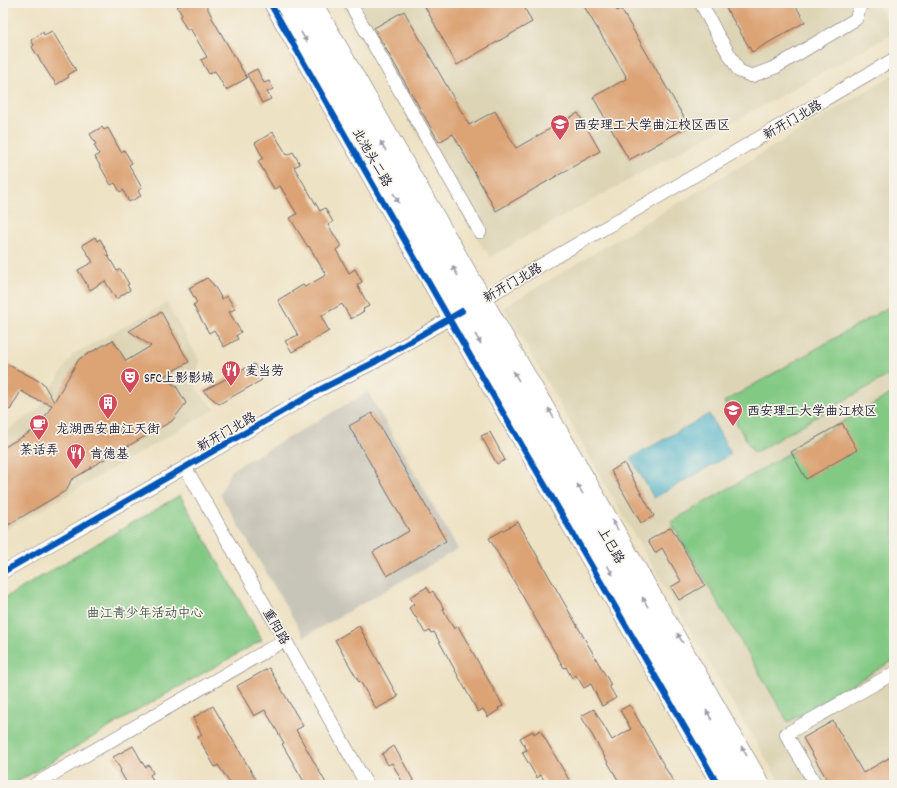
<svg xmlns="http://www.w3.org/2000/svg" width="897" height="788" font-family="Dekko,'LXGW WenKai TC',sans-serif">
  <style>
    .built { fill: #ddd4b5 }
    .industrial { fill: #c7c5b8 }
    .green { fill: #82c984; stroke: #527660 }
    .water { fill: #49b0c8; stroke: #366982 }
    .building { fill: #dca374 }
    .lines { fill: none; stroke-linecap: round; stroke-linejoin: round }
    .minor-casing { stroke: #69656b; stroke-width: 14 }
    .major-casing { stroke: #69656b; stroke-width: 18 }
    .minor { stroke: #fff; stroke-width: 13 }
    .major { stroke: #fff; stroke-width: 17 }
    .cycleway-casing { stroke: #f7f3e8; stroke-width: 8 }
    .cycleway { stroke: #0057b8; stroke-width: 6 }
    .oneway { fill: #9c9ca7 }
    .labels { text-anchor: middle; stroke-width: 3.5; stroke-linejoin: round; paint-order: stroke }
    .street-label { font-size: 13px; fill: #22223b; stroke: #f7f3e8 }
    .poi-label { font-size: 13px; fill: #22223b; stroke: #f7f3e8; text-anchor: start }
    .park-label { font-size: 13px; fill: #445c55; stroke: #f7f3e8 }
  </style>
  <rect width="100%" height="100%" fill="#f7f3e8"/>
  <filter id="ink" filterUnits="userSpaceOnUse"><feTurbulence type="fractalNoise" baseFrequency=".025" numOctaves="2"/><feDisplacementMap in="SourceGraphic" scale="8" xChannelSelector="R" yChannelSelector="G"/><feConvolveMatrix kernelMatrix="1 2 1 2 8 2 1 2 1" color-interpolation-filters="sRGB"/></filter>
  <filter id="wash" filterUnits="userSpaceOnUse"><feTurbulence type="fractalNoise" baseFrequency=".012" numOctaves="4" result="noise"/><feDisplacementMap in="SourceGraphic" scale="16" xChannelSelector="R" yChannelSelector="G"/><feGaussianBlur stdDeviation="0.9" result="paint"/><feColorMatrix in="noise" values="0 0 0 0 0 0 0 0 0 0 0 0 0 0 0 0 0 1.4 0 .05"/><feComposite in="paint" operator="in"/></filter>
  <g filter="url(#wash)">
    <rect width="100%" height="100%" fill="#eee2c4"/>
    <path class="built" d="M341,3H885L879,7L894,33L490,257L486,250H484Z
      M894,74V785H781L641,547L504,307Z
      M167,303L200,361L195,387L215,409L3,532V434L40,407L73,354Z"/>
    <path class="industrial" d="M368,392L458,549L304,637L220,494L231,470Z"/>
    <path class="green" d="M894,304V372L754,453L724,402Z
      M894,392V660L788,722L671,522Z
      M180,495L262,640L147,705L12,785H3V599Z"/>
    <path class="water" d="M709,414L731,454L654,498L631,458Z"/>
    <g id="blocks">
      <path class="building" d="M184,3H203L204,5H206L212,17V18L247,78L226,90L215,71L209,74L201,60L207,57L190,28L187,30L180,17L182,15L177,7Z
        M423,3H522L532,22L457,65Z
        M582,3H613L617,11L621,9L689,126L629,160L593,97L626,79L625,76H626Z
        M723,3H794L805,22L752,52Z
        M404,11L469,125L495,111L516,148L578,113L600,151L496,211L453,134L439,142L374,28Z
        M52,31L76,70L68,75L69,77L56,85L53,79H52L32,47L34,45L31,40L43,32L44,35Z
        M257,69L264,83L269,81L273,89L267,92L271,99L262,103L247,74Z
        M102,127L104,130L108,128L121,152L124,150L132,163L129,165L142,188L138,191L141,196L129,202L123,190L120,192L115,183L111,185L95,157L99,154L94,145L96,144L90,134Z
        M273,132L287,155L293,152L300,164L294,167L320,211L325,208L333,222L328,225L341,246L336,250L349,273L355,269L362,282L357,285L369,306L363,309L364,311L351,319L342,304L321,316L329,331L292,352L285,341L298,335L278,300L303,285L305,287L326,275L309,246L308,247L290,218L297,214L280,186L274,189L258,161L263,158L255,143Z
        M95,237L97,241L100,239L108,253L107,254L117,271L120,269L129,284L127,285L130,290L116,299L105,281L90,290L78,270L93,262L82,245Z
        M207,278L213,284L222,299L227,296L235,309L229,312L241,332L236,336L238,339L224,347L214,330L209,333L193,305L197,303L189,288Z
        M161,312L189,362L162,377L176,386L186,403L172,421L91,467V468L71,480L67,490L3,528V448L39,427L52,405L35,399L21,391L10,410L3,406V362L43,383L54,402L79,359L113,340L126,361L151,346L129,331Z
        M254,364L262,380L219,404L203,391Z
        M372,413L446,541L387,576L373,552L409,531L349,426Z
        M842,423L857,450L806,479L791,452Z
        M490,432L505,460L497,464L481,436Z
        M624,463L654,516L641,523L611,471Z
        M518,522L611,685L609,686L616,698L602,706L591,684L584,688L576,675L572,678L566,667L564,668L489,538Z
        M671,527L705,585L679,600L671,587L681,581L662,548L655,553L648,541Z
        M427,587L430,593L433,591L438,600H439L444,609H443L454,629L458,626L503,706L498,708L499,710L488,717L483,709L478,712L434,632L431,633L430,631L425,633L416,617H415L409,608L414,604L410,597Z
        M359,626L398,697L376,709L360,681L359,682L335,640Z
        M269,668L303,726L296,730L327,785H306L282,744L284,743L265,710L254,716L237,686Z
        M630,705L675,785H621L581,716L594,709L612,740L631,729L620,710Z
        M213,706L259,785H231L218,765L215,767L198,737L202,735L193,718Z
        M833,721L863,773L894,755V785H830L803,738Z
        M540,730L572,785H547L541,775L537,778L522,752L527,750L520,738L533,731L534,734Z
        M133,746L145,767L149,765L153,773L150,775L156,785H128L120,771L121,770L113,757Z
        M394,746L416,785H404L392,763L388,765L382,754Z"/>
    </g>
  </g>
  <g filter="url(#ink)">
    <use href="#blocks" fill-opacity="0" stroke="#69656b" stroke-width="1"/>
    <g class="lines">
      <g class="minor-casing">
        <path id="minor" d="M270,3L468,352L718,785
          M316,3L764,785
          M350,3L480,232
          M701,3L716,32L739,71L752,76L776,67L856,19L861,3
          M478,302L894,59
          M185,467L285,640L367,785
          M3,572L321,389L375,362L457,314
          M34,785L285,640
          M816,785L786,734L894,673"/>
      </g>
      <g class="major-casing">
        <path id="major" d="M284,3L734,785
          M300,3L475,304L749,785"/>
      </g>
      <use href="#minor" class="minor"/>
      <use href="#major" class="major"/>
      <g class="cycleway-casing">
        <path id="cycleway" d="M270,3L468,352L718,785
          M3,572L321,389L375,362L462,311"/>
      </g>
      <use href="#cycleway" class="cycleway"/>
    </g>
    <defs><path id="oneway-solid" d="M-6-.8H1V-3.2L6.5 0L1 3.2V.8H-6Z"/></defs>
    <g class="oneway">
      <use href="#oneway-solid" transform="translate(304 37) rotate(60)"/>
      <use href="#oneway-solid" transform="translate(383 146) rotate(-120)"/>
      <use href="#oneway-solid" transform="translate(396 198) rotate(60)"/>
      <use href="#oneway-solid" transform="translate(455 271) rotate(-120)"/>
      <use href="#oneway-solid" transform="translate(478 339) rotate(60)"/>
      <use href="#oneway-solid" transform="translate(516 376) rotate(-120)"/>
      <use href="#oneway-solid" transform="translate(551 413) rotate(-120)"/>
      <use href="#oneway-solid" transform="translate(580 489) rotate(-120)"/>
      <use href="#oneway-solid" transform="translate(615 525) rotate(-120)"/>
      <use href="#oneway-solid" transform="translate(610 570) rotate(60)"/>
      <use href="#oneway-solid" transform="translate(645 602) rotate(-120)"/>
      <use href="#oneway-solid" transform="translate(680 638) rotate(-120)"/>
      <use href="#oneway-solid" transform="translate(709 715) rotate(-120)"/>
      <use href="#oneway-solid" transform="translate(744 751) rotate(-120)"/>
    </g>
  </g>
  <defs>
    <g id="university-pin" transform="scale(1)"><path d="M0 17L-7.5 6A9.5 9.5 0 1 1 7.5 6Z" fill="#d1495b" stroke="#f7f3e8"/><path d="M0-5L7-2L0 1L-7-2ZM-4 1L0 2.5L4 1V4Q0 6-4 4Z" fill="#fff"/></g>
    <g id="restaurant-pin" transform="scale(1)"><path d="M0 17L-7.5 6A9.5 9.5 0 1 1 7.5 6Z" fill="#d1495b" stroke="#f7f3e8"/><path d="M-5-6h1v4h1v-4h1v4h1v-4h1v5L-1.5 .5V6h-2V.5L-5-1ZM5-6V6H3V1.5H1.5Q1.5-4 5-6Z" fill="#fff"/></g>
    <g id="theatre-pin" transform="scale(1)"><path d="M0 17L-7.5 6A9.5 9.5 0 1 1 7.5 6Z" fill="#d1495b" stroke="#f7f3e8"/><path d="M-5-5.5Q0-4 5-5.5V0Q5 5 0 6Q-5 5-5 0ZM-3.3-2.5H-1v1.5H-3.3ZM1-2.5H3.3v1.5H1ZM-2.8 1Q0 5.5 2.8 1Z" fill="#fff"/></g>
    <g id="building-pin" transform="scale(1)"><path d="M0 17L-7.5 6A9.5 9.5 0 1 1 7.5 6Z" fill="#d1495b" stroke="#f7f3e8"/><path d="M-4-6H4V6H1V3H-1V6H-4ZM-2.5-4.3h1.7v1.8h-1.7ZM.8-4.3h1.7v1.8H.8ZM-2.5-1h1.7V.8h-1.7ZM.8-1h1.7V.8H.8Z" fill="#fff"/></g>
    <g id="cafe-pin" transform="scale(1)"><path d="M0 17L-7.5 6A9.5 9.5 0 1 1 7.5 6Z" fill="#d1495b" stroke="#f7f3e8"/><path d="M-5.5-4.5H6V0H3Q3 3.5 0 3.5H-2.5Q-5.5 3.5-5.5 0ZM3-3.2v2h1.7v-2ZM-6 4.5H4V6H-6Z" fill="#fff"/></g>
  </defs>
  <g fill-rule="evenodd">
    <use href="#university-pin" x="560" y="124"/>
    <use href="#restaurant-pin" x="231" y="370"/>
    <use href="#theatre-pin" x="130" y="377"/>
    <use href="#building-pin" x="108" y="403"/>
    <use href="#university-pin" x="733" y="410"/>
    <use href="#cafe-pin" x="39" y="424"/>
    <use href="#restaurant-pin" x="76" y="453"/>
  </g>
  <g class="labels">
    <g class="street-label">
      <text transform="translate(792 119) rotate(-30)" y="5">新开门北路</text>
      <text transform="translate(373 157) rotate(60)" y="5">北池头二路</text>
      <text transform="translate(512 282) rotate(-30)" y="5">新开门北路</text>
      <text transform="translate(226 431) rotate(-30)" y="5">新开门北路</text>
      <text transform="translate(612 545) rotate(60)" y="5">上巳路</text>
      <text transform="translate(277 626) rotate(60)" y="5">重阳路</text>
    </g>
    <g class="poi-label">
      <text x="574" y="129">西安理工大学曲江校区西区</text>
      <text x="245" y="375">麦当劳</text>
      <text x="144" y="382">SFC上影影城</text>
      <text x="747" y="415">西安理工大学曲江校区</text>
      <text x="108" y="433" text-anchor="middle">龙湖西安曲江天街</text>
      <text x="39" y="454" text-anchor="middle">茶话弄</text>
      <text x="90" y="458">肯德基</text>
    </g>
    <g class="park-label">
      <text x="145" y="617">曲江青少年活动中心</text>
    </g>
  </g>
  <rect width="897" height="788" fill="none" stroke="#f7f3e8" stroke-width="16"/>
</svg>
